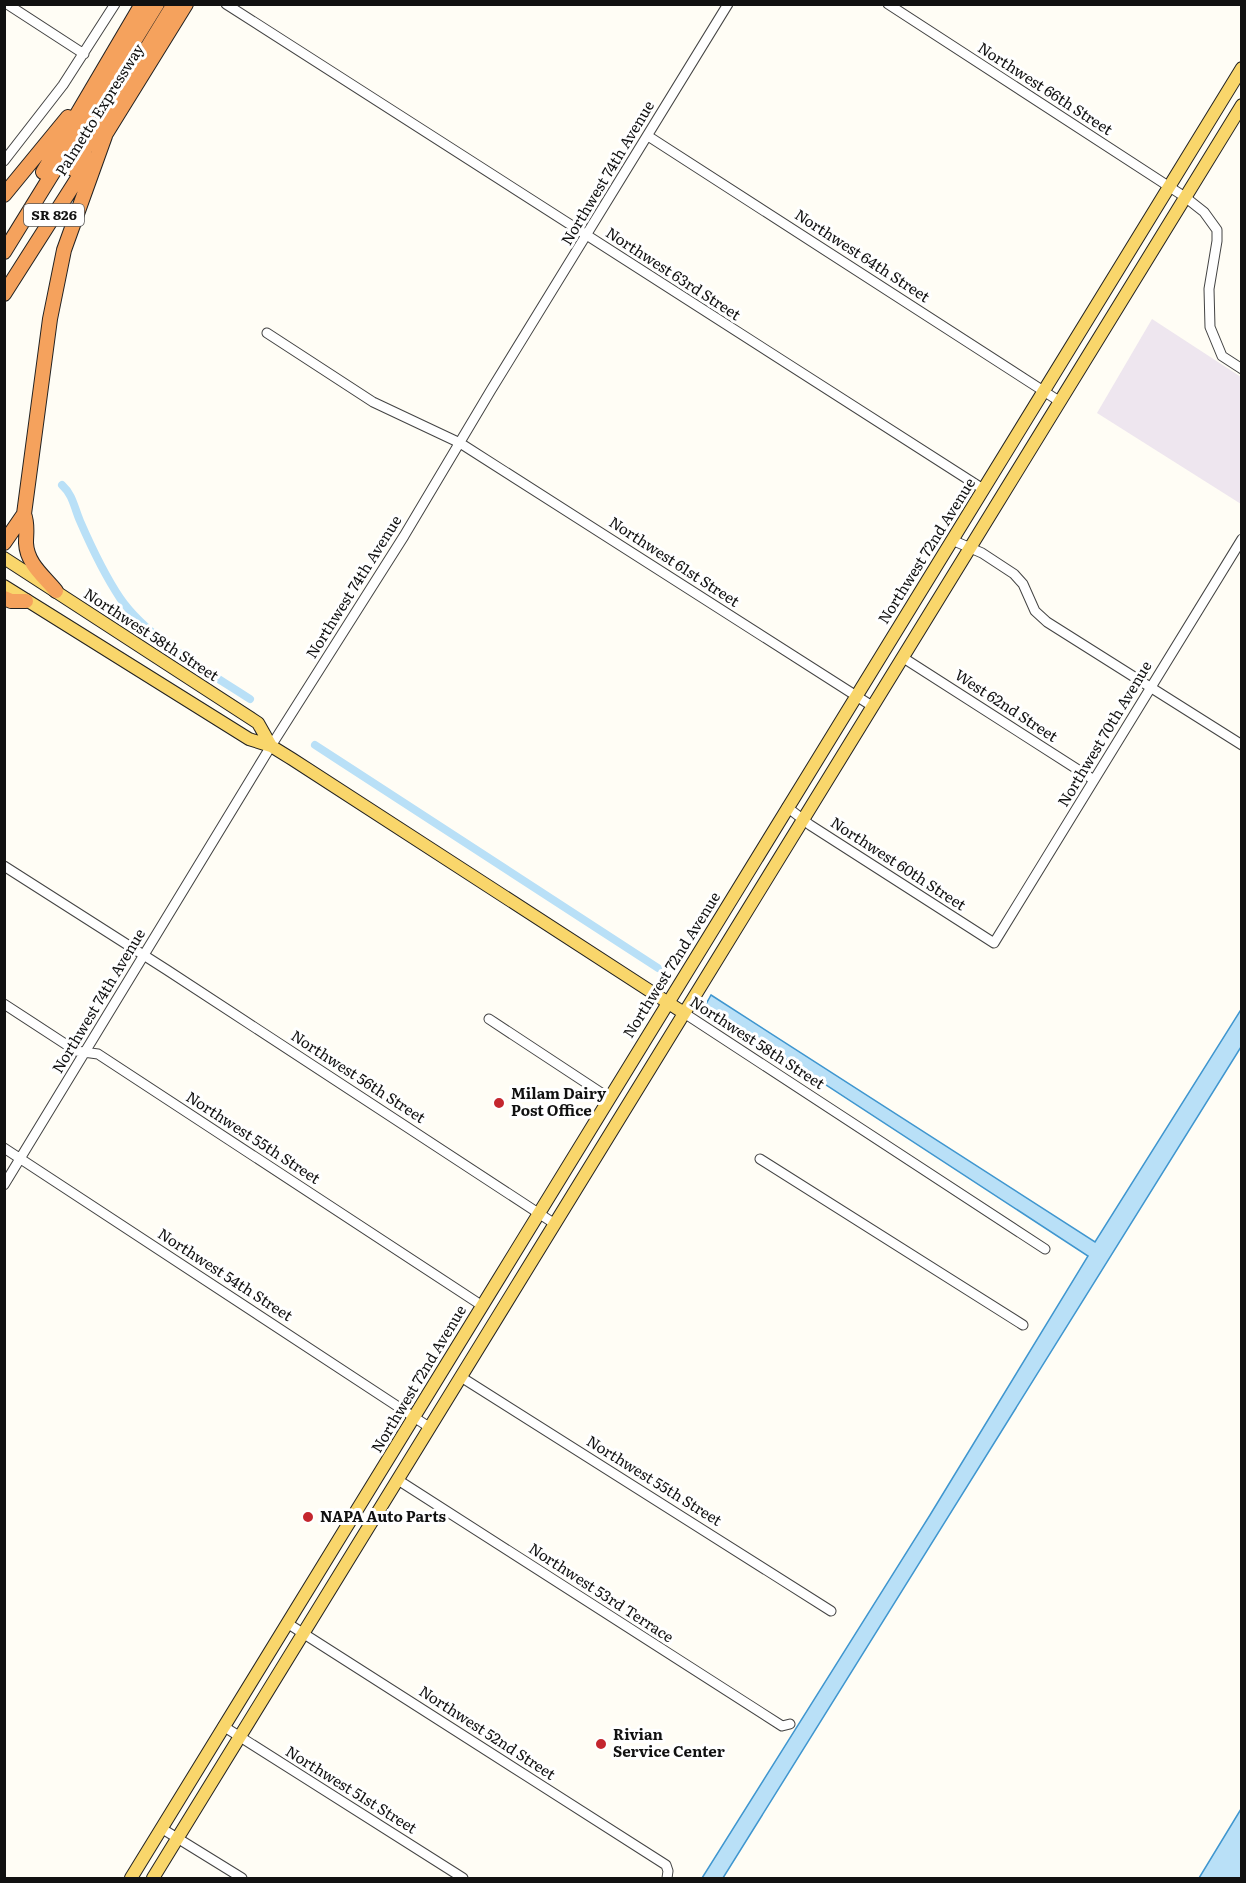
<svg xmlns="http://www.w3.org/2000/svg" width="1246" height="1883" font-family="Literata,serif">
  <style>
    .industrial { fill: #eee6ef }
    .water { fill: #b9e0f7; stroke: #3f96cf; stroke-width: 1.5 }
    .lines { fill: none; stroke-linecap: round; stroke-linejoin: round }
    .canal { stroke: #b9e0f7; stroke-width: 8 }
    .minor-casing { stroke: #444; stroke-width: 11 }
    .major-casing { stroke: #222; stroke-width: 14 }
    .highway-casing { stroke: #222; stroke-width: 16 }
    .minor { stroke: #fff; stroke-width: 9 }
    .major { stroke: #f9d66b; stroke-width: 12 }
    .highway { stroke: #f5a25d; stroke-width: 14 }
    .poi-dot { fill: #c4262e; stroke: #fff; stroke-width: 2 }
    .labels { text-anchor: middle; stroke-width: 6; stroke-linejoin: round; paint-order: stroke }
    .shield { fill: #fff; stroke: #585858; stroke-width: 1.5 }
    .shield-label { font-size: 14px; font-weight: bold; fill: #111 }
    .street-label { font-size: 15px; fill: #111; stroke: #fff }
    .poi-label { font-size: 15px; font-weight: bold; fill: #111; stroke: #fff; text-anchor: start }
  </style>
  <rect width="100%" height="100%" fill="#fffdf5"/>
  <path class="industrial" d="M1152,319L1241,377V504L1097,413Z"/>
  <path class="water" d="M711,995L1095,1242L1242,1008L1241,1047L723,1878H702L930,1515L1088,1256L705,1006Z
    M1241,1809V1878H1199Z"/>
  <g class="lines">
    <path class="canal" d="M62,485C73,495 74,507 80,521C90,544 106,577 120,598C148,639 209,672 250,699
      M315,745L658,968"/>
    <g class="minor-casing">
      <path id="minor" d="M7,4L84,54
        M226,4L983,489
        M888,4L1185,197L1204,212L1217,230V241L1209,289L1210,327L1222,356L1242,369
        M648,136L1059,401
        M4,161L63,85L115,4
        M267,333L373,402L460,443L872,706
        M952,540L982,553L1014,574L1023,584L1035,611L1047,622L1242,745
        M902,657L1094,780
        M787,807L810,825L994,943L1242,539
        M4,866L167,970L555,1224
        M4,1004L76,1051L98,1054L481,1305
        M684,1013L1045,1249
        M489,1019L609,1098
        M4,1148L429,1427
        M760,1159L1023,1325
        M4,1185L271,746L404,536L491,390L728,4
        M461,1377L831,1611
        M398,1480L782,1726L790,1724
        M287,1623L666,1865L668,1871L667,1878
        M223,1726L463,1878
        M161,1828L242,1878"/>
    </g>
    <g class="major-casing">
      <path id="major" d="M4,558L258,723L271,746
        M4,586L249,739L271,746L292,759L684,1013
        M131,1878L1242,68
        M153,1878L1242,105"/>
    </g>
    <g class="highway-casing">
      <path id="highway" d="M100,143L186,4
        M73,169L174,4
        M43,172L142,4
        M4,195L68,117
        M4,252L157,4
        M4,294L90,159
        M24,514C28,525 26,532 26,543C27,564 44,576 56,591
        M4,543L24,514L50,319L64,250L105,136
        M4,598L11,601H26"/>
    </g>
    <use href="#minor" class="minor"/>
    <use href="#major" class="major"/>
    <use href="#highway" class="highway"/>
  </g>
  <g class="poi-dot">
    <circle cx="499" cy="1103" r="6"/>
    <circle cx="308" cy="1517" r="6"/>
    <circle cx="601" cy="1744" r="6"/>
  </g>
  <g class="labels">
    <rect class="shield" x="24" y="204" width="60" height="22" rx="4.5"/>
    <g class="shield-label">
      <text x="54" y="220">SR 826</text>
    </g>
    <g class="street-label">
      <text transform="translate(1045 89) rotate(33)" y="5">Northwest 66th Street</text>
      <text transform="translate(100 110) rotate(-58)" y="5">Palmetto Expressway</text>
      <text transform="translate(608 173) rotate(-59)" y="5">Northwest 74th Avenue</text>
      <text transform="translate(862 256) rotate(33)" y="5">Northwest 64th Street</text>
      <text transform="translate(673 274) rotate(33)" y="5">Northwest 63rd Street</text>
      <text transform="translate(927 551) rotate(-58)" y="5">Northwest 72nd Avenue</text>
      <text transform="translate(674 562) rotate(33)" y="5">Northwest 61st Street</text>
      <text transform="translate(354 587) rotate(-58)" y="5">Northwest 74th Avenue</text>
      <text transform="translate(151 635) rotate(33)" y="5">Northwest 58th Street</text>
      <text transform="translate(1006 706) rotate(33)" y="5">West 62nd Street</text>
      <text transform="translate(1105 734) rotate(-59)" y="5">Northwest 70th Avenue</text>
      <text transform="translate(898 864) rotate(33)" y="5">Northwest 60th Street</text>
      <text transform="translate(672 965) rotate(-58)" y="5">Northwest 72nd Avenue</text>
      <text transform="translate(99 1001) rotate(-59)" y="5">Northwest 74th Avenue</text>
      <text transform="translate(757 1043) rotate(33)" y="5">Northwest 58th Street</text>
      <text transform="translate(358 1077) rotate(33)" y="5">Northwest 56th Street</text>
      <text transform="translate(253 1138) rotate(33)" y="5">Northwest 55th Street</text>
      <text transform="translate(225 1275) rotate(33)" y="5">Northwest 54th Street</text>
      <text transform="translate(419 1379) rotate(-59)" y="5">Northwest 72nd Avenue</text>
      <text transform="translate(654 1481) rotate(32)" y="5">Northwest 55th Street</text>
      <text transform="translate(601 1593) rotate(33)" y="5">Northwest 53rd Terrace</text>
      <text transform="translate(487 1733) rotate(33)" y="5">Northwest 52nd Street</text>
      <text transform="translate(351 1790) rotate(32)" y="5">Northwest 51st Street</text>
    </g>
    <g class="poi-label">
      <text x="511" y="1099">Milam Dairy<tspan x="511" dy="17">Post Office</tspan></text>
      <text x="320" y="1522">NAPA Auto Parts</text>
      <text x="613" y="1740">Rivian<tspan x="613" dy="17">Service Center</tspan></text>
    </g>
  </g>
  <rect width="1246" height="1883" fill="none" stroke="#111111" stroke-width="12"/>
</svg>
